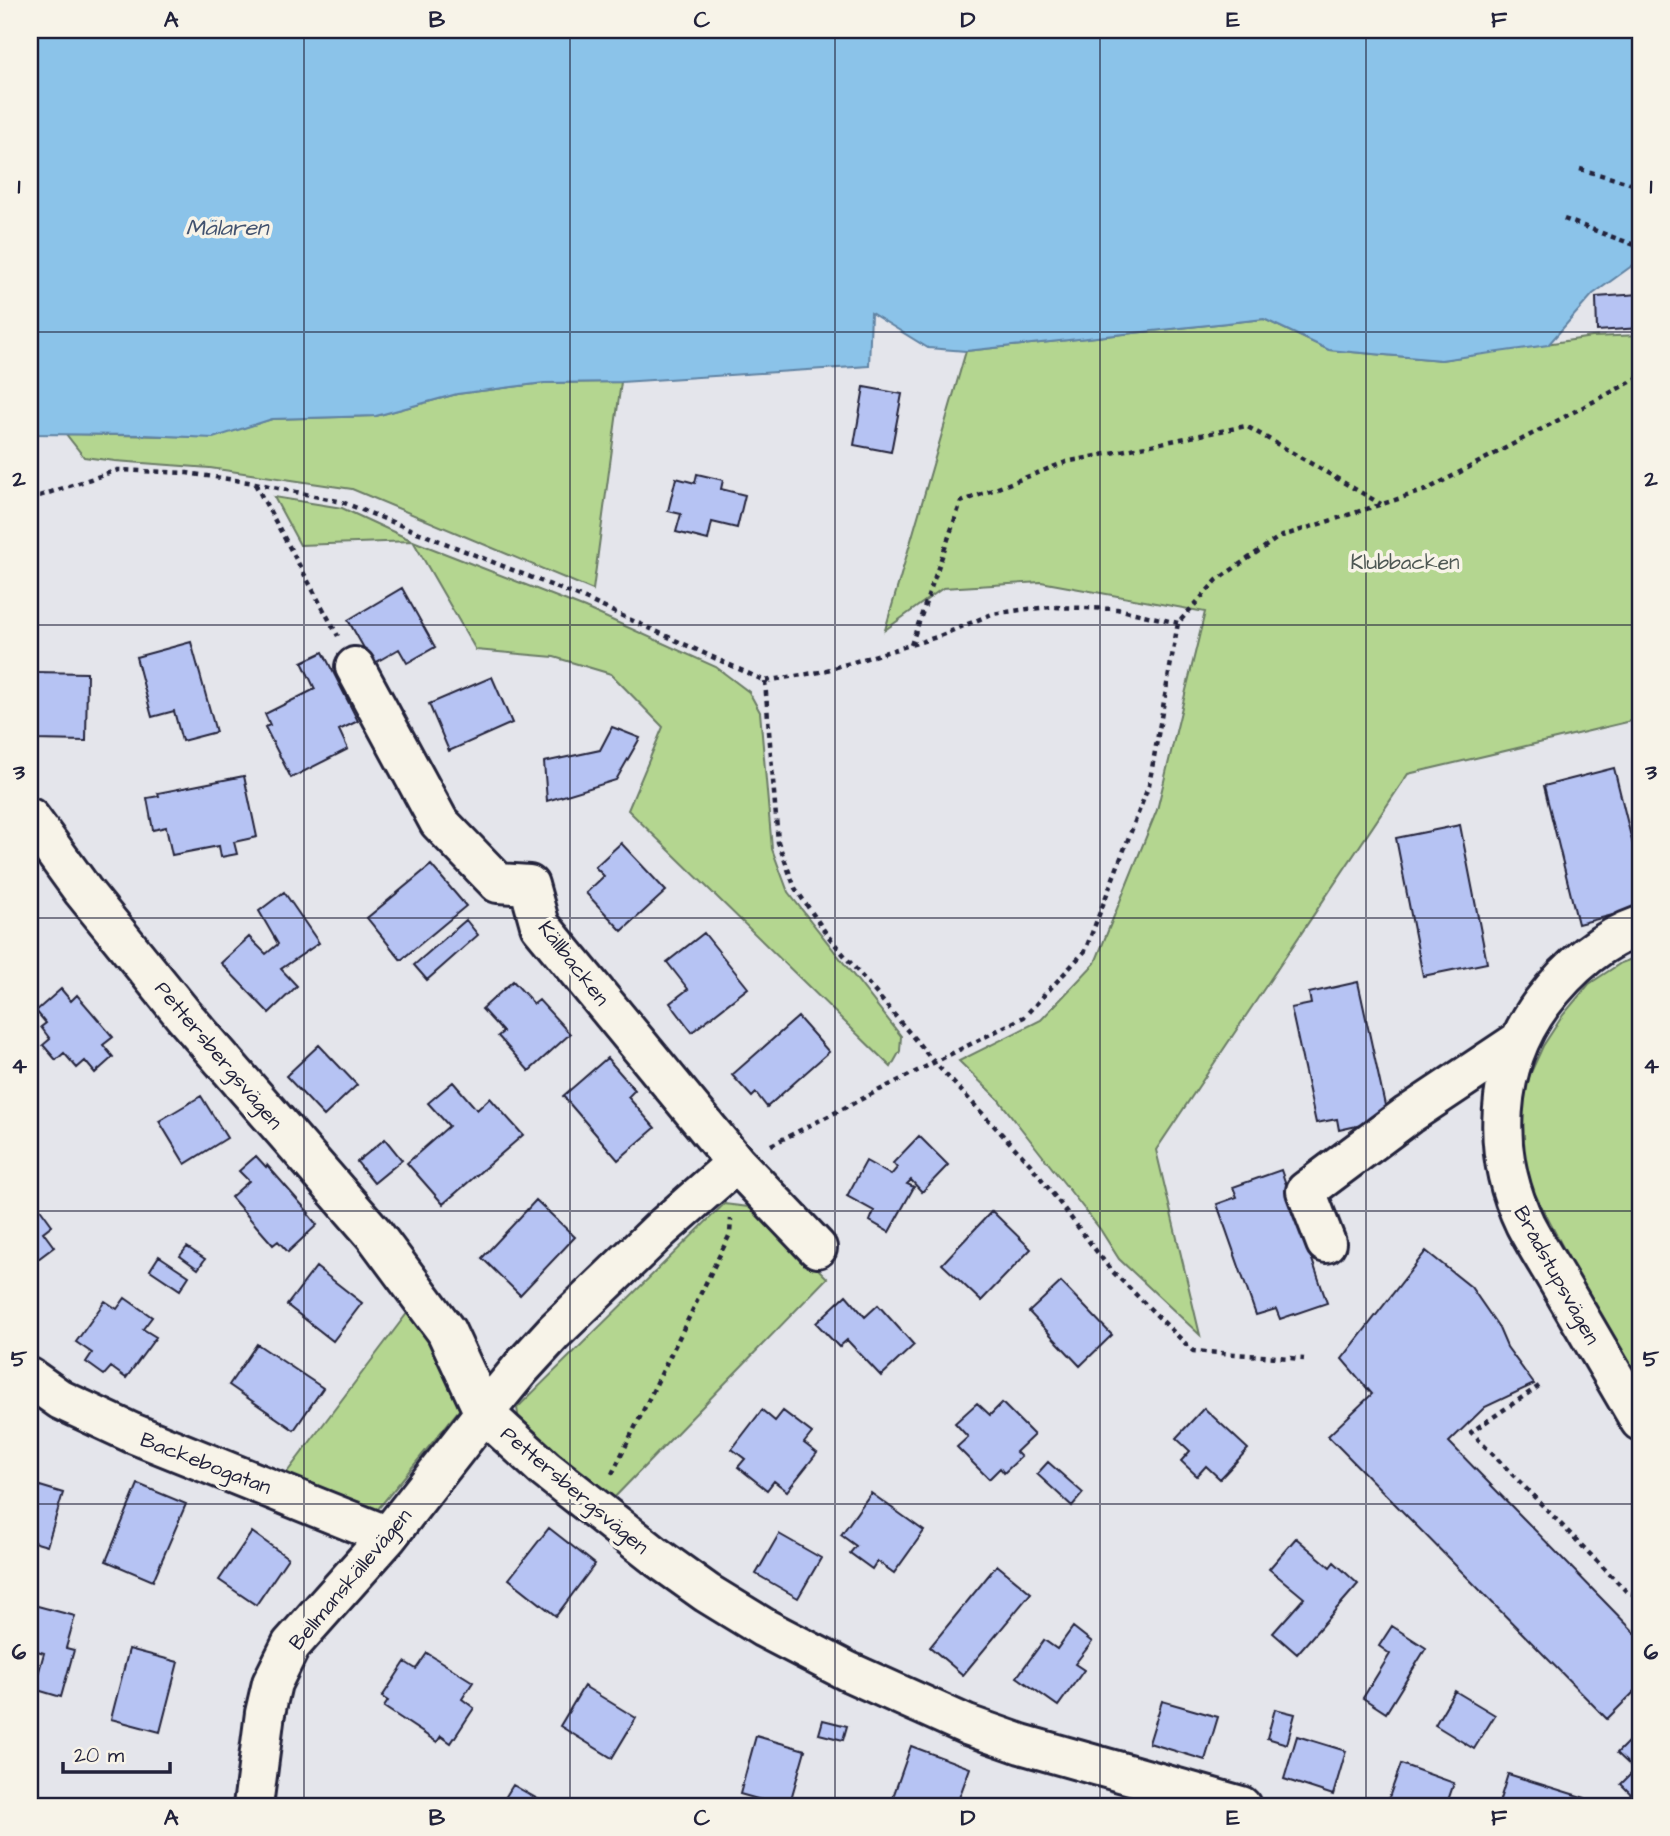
<svg xmlns="http://www.w3.org/2000/svg" width="1670" height="1836" font-family="'Architects Daughter',sans-serif">
  <style>
    .green { fill: #b4d690; stroke: #6b7c66; stroke-width: 2 }
    .water { fill: #8bc3e9; stroke: #6183a3; stroke-width: 2 }
    .building { fill: #b6c3f3; stroke: #22223b; stroke-width: 2 }
    .lines { fill: none; stroke-linecap: round; stroke-linejoin: round }
    .minor-casing { stroke: #22223b; stroke-width: 44 }
    .path { stroke: #22223b; stroke-width: 4.5; stroke-dasharray: 5 5; stroke-linecap: butt }
    .minor { stroke: #f7f3e8; stroke-width: 38 }
    .grid { fill: none; stroke: #22223b; stroke-width: 2; stroke-opacity: 0.55 }
    .labels { text-anchor: middle; stroke-width: 7; stroke-linejoin: round; paint-order: stroke }
    .park-label { font-size: 21px; fill: #4e5854; stroke: #f7f3e8 }
    .street-label { font-size: 21px; fill: #22223b; stroke: #f7f3e8 }
    .water-label { font-size: 23px; font-style: italic; fill: #42526f; stroke: #f7f3e8 }
    .neatline { fill: none; stroke: #22223b; stroke-width: 2.5 }
    .grid-label { font-size: 23px; text-anchor: middle; font-weight: bold; fill: #22223b }
  </style>
  <rect width="100%" height="100%" fill="#e4e5eb"/>
  <filter id="ink" filterUnits="userSpaceOnUse"><feTurbulence type="fractalNoise" baseFrequency=".0143" numOctaves="2"/><feDisplacementMap in="SourceGraphic" scale="14" xChannelSelector="R" yChannelSelector="G"/><feConvolveMatrix kernelMatrix="1 2 1 2 8 2 1 2 1" color-interpolation-filters="sRGB"/></filter>
  <g filter="url(#ink)">
    <path class="green" d="M1264,319L1329,350L1441,360L1592,337L1640,335V719L1408,774L1156,1150L1200,1335L1119,1259L1100,1229L998,1099L959,1061L1041,1020L1095,963L1157,810L1205,612L1041,582L943,588L885,630L966,351Z
      M621,382L593,590L352,489L210,468L115,461L84,457L66,434L213,437L272,419L376,416L457,394L544,383Z
      M274,497L342,508L413,541L585,608L716,667L749,692L760,712L772,849L788,892L901,1036L900,1051L891,1067L628,810L663,727L611,674L554,657L476,650L413,541L300,545Z
      M1640,956V1393L1519,1164L1518,1116L1528,1079L1543,1046L1563,1015L1589,984L1621,963Z
      M724,1204L757,1208L827,1278L608,1504L520,1427L517,1408Z
      M411,1308L464,1404L378,1509L285,1475Z"/>
    <path class="water" d="M30,30H1640V260L1593,294L1548,345L1441,360L1329,350L1264,319L966,351L928,348L871,313L869,366L621,382L544,383L457,394L376,416L272,419L213,438L144,435L30,434Z"/>
    <path class="building" d="M1640,294V328L1597,331L1596,297Z
      M864,387L902,394L891,452L854,445Z
      M697,474L723,480L721,489L745,495L737,528L712,522L708,540L676,532L681,514L668,511L676,478L695,483Z
      M402,588L435,647L407,663L399,649L373,664L348,620Z
      M191,642L216,732L182,741L174,711L152,717L136,657Z
      M323,652L358,721L339,730L348,749L291,778L265,727L270,725L265,714L315,689L302,662Z
      M35,672L87,673L86,741L34,740Z
      M492,677L512,723L449,751L429,704Z
      M612,727L640,738L616,780L547,801L544,762L600,750Z
      M1614,768L1640,873V908L1578,924L1544,786Z
      M244,776L257,837L234,842L237,854L221,857L219,846L172,855L166,827L153,830L147,798L159,796L158,793Z
      M1460,825L1487,963L1423,976L1396,838Z
      M621,843L666,891L622,931L586,893L604,876L595,867Z
      M431,865L466,906L401,960L367,918Z
      M284,892L319,943L281,969L297,986L269,1013L221,963L249,937L266,954L278,944L259,911Z
      M466,920L478,935L427,980L414,965Z
      M704,933L748,988L692,1032L670,1003L688,989L667,962Z
      M513,981L534,1004L539,1000L570,1034L529,1071L498,1036L503,1032L482,1009Z
      M1358,982L1388,1119L1339,1130L1337,1119L1316,1123L1291,1008L1311,1004L1309,993Z
      M61,989L71,1001L77,995L113,1037L103,1045L113,1057L95,1073L85,1061L77,1068L64,1053L56,1060L43,1045L50,1039L41,1027L46,1023L36,1011Z
      M798,1017L829,1052L767,1107L756,1093L752,1097L732,1075Z
      M319,1045L357,1085L324,1116L286,1076Z
      M607,1058L635,1090L628,1097L655,1128L618,1160L563,1096Z
      M453,1082L477,1110L490,1098L523,1135L443,1204L407,1163L449,1126L428,1103Z
      M201,1096L227,1138L185,1164L159,1121Z
      M919,1136L948,1165L922,1192L911,1180L907,1184L914,1187L889,1232L870,1221L874,1211L847,1196L866,1161L891,1175L897,1168L893,1163Z
      M385,1139L402,1160L374,1183L357,1162Z
      M256,1156L266,1167L267,1165L309,1213L308,1214L317,1225L288,1252L278,1241L273,1245L231,1197L249,1181L239,1171Z
      M1281,1170L1327,1303L1280,1319L1276,1309L1256,1315L1217,1204L1237,1197L1233,1187Z
      M536,1200L575,1237L520,1295L482,1258Z
      M36,1203L52,1225L43,1232L54,1247L30,1265V1207Z
      M992,1211L1031,1249L981,1301L942,1264Z
      M187,1247L205,1259L198,1269L180,1256Z
      M1426,1251L1471,1287L1498,1326L1507,1347L1534,1384L1485,1407L1449,1442L1640,1638V1686L1607,1719L1328,1436L1372,1394L1342,1359Z
      M159,1256L189,1276L180,1290L150,1270Z
      M316,1267L362,1303L333,1341L287,1305Z
      M1061,1282L1112,1335L1080,1366L1029,1312Z
      M846,1295L865,1317L878,1305L914,1345L881,1376L847,1340L839,1347L816,1323Z
      M125,1298L152,1317L143,1329L156,1337L126,1378L111,1367L104,1375L86,1362L92,1353L76,1342L105,1301L117,1309Z
      M257,1344L323,1388L294,1430L229,1385Z
      M977,1403L990,1415L1002,1403L1034,1435L1016,1452L1021,1457L1004,1473L1000,1468L989,1479L957,1447L968,1437L955,1423Z
      M1204,1408L1248,1449L1220,1479L1206,1466L1197,1476L1181,1461L1190,1451L1176,1438Z
      M762,1410L775,1421L783,1411L812,1433L804,1443L817,1453L787,1491L774,1481L767,1490L738,1467L745,1459L732,1449Z
      M1048,1462L1083,1493L1072,1506L1037,1474Z
      M30,1483L63,1493L47,1546L30,1541Z
      M138,1484L186,1504L153,1581L106,1561Z
      M871,1493L924,1531L894,1573L877,1561L872,1569L850,1553L856,1546L841,1535Z
      M549,1528L595,1564L556,1616L509,1579Z
      M252,1532L288,1558L256,1605L219,1580Z
      M779,1534L821,1558L798,1598L756,1574Z
      M1296,1538L1330,1567L1334,1562L1358,1584L1297,1654L1273,1633L1304,1598L1269,1569Z
      M997,1565L1031,1593L963,1675L930,1647Z
      M30,1604L75,1616L66,1648L74,1650L61,1697L34,1689L44,1653L30,1649Z
      M1392,1626L1426,1648L1386,1713L1363,1698L1390,1654L1379,1646Z
      M1073,1627L1092,1642L1075,1664L1084,1670L1058,1706L1017,1677L1044,1640L1057,1649Z
      M129,1649L178,1662L160,1732L111,1719Z
      M427,1653L473,1682L462,1699L474,1708L451,1743L441,1736L437,1742L384,1707L388,1701L382,1697L405,1662L416,1669Z
      M584,1686L636,1718L612,1758L560,1726Z
      M1455,1691L1495,1715L1474,1749L1435,1725Z
      M1162,1701L1218,1717L1205,1760L1149,1743Z
      M1275,1709L1295,1714L1287,1744L1267,1738Z
      M823,1720L847,1726L843,1740L819,1734Z
      M1635,1735L1640,1740V1803L1621,1784L1635,1770L1617,1753Z
      M756,1736L805,1750L789,1806H783L740,1794Z
      M1297,1736L1346,1751L1333,1795L1284,1779Z
      M911,1746L970,1768L959,1798L970,1804L969,1806H918L893,1797Z
      M1401,1764L1454,1783L1446,1806H1395L1387,1803Z
      M1508,1774L1585,1798L1583,1806H1498Z
      M513,1785L550,1806H500Z
      M112,1799L148,1806H111Z"/>
    <g class="lines">
      <g class="minor-casing">
        <path id="minor" d="M355,667L439,822L498,883L529,885L540,925L736,1163L817,1248
          M30,818L83,891L185,1017L374,1234L446,1331L484,1413L545,1469L658,1558L707,1593L764,1628L847,1671L967,1725L1021,1744L1241,1806
          M1640,926C1600,940 1567,970 1542,1003C1494,1068 1491,1153 1525,1224C1538,1249 1554,1273 1568,1298C1592,1339 1616,1380 1640,1421
          M1326,1243L1306,1191L1408,1115L1519,1041
          M30,1378L61,1400L132,1433L388,1536
          M253,1806L265,1713L272,1683L291,1645L388,1536L484,1413L521,1368L555,1331L661,1229L736,1163"/>
      </g>
      <path class="path" d="M1580,169L1640,186
        M1564,219L1640,247
        M255,484L338,636
        M30,499L118,470L187,473L255,483L342,502L583,598L765,681L820,672L937,637L992,614L1028,609L1053,607L1117,609L1178,623
        M911,645L961,502L1066,462L1246,426L1381,504
        M765,681L778,842L795,888L828,936L934,1062L1030,1164L1110,1269L1193,1351L1304,1359
        M771,1145L1024,1017L1085,951L1149,785L1178,623L1217,580L1279,537L1426,490L1640,377
        M1539,1386L1471,1432L1628,1593L1640,1595
        M612,1474L730,1234L731,1219"/>
      <use href="#minor" class="minor"/>
    </g>
  </g>
  <path class="grid" d="M304,30V1806M570,30V1806M835,30V1806M1100,30V1806M1366,30V1806M30,332H1640M30,625H1640M30,918H1640M30,1211H1640M30,1504H1640"/>
  <g class="labels">
    <g class="park-label">
      <text x="1405" y="569">Klubbacken</text>
    </g>
    <g class="street-label">
      <text transform="translate(574 963) rotate(52)" y="7">Källbacken</text>
      <text transform="translate(219 1055) rotate(50)" y="7">Pettersbergsvägen</text>
      <text transform="translate(1557 1275) rotate(61)" y="7">Brådstupsvägen</text>
      <text transform="translate(206 1463) rotate(21)" y="7">Backebogatan</text>
      <text transform="translate(575 1490) rotate(40)" y="7">Pettersbergsvägen</text>
      <text transform="translate(350 1579) rotate(-50)" y="7">Bellmanskällevägen</text>
    </g>
    <g class="water-label">
      <text x="227" y="235">Mälaren</text>
    </g>
  </g>
  <rect width="1670" height="1836" fill="none" stroke="#f7f3e8" stroke-width="77"/>
  <path d="M63 1762v10h107v-10" fill="none" stroke="#22223b" stroke-width="3.5"/>
  <text x="74" y="1762" font-size="21" fill="#22223b" stroke="#f7f3e8" stroke-width="5" paint-order="stroke">20 m</text>
  <rect x="38" y="38" width="1594" height="1760" class="neatline"/>
  <g class="grid-label">
    <text x="171" y="27">A</text>
    <text x="437" y="27">B</text>
    <text x="702" y="27">C</text>
    <text x="968" y="27">D</text>
    <text x="1233" y="27">E</text>
    <text x="1499" y="27">F</text>
    <text x="19" y="193">1</text>
    <text x="1651" y="193">1</text>
    <text x="19" y="486">2</text>
    <text x="1651" y="486">2</text>
    <text x="19" y="779">3</text>
    <text x="1651" y="779">3</text>
    <text x="19" y="1073">4</text>
    <text x="1651" y="1073">4</text>
    <text x="19" y="1366">5</text>
    <text x="1651" y="1366">5</text>
    <text x="19" y="1659">6</text>
    <text x="1651" y="1659">6</text>
    <text x="171" y="1825">A</text>
    <text x="437" y="1825">B</text>
    <text x="702" y="1825">C</text>
    <text x="968" y="1825">D</text>
    <text x="1233" y="1825">E</text>
    <text x="1499" y="1825">F</text>
  </g>
</svg>
